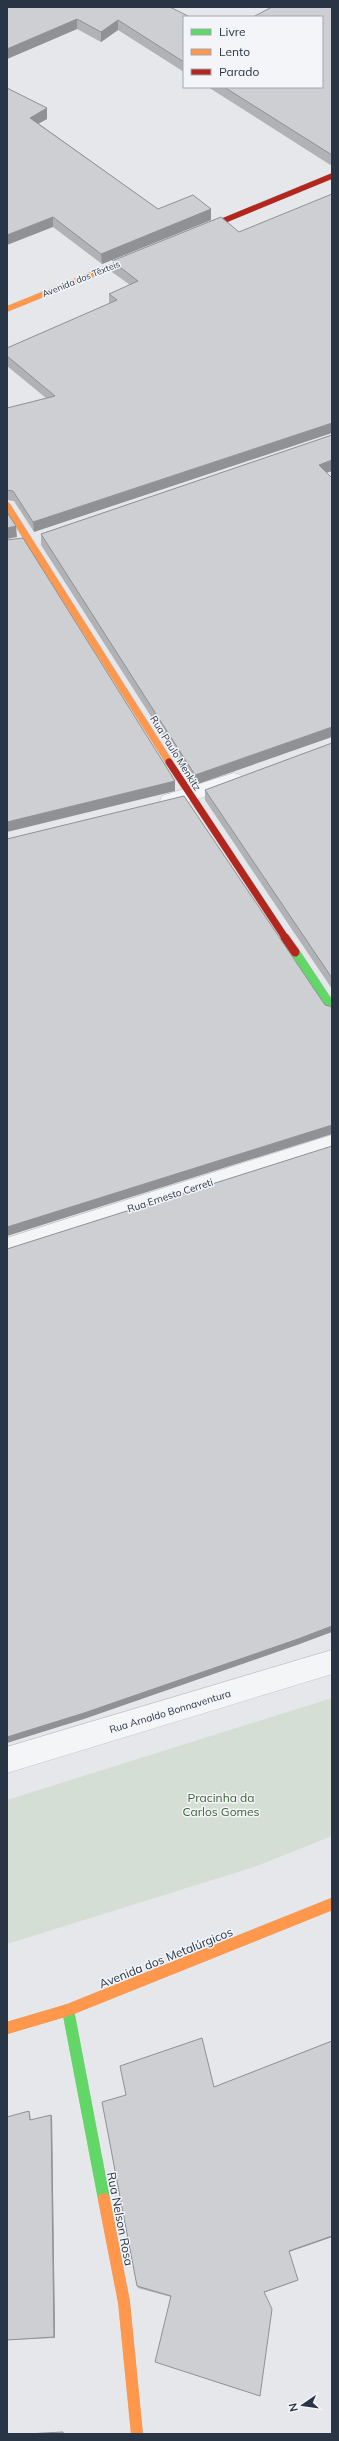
<svg xmlns="http://www.w3.org/2000/svg" width="339" height="2441" font-family="Mulish,sans-serif">
  <style>
    .green { fill: #d5ded5 }
    .lines { fill: none; stroke-linecap: round; stroke-linejoin: round }
    .street-casing { stroke: #c3c5c8; stroke-width: 1 }
    .fast-far1-casing { stroke: #c3c5c8; stroke-width: 10 }
    .fast-casing { stroke: #c3c5c8; stroke-width: 12 }
    .slow-far2-casing { stroke: #c3c5c8; stroke-width: 6 }
    .slow-far1-casing { stroke: #c3c5c8; stroke-width: 8 }
    .slow-casing { stroke: #c3c5c8; stroke-width: 12 }
    .jam-far2-casing { stroke: #c3c5c8; stroke-width: 6 }
    .jam-far1-casing { stroke: #c3c5c8; stroke-width: 8 }
    .jam-casing { stroke: #c3c5c8; stroke-width: 10 }
    .street { fill: #f4f5f7; fill-rule: evenodd }
    .fast-far1 { stroke: #63d668; stroke-width: 9 }
    .fast { stroke: #63d668; stroke-width: 12 }
    .slow-far2 { stroke: #ff974d; stroke-width: 5.5 }
    .slow-far1 { stroke: #ff974d; stroke-width: 7 }
    .slow { stroke: #ff974d; stroke-width: 12 }
    .jam-far2 { stroke: #b3261e; stroke-width: 5.5 }
    .jam-far1 { stroke: #b3261e; stroke-width: 7 }
    .jam { stroke: #b3261e; stroke-width: 9 }
    .wall { fill: #b0b2b5 }
    .shaded-wall { fill: #909194 }
    .building { fill: #cdcfd3; stroke: #909194 }
    .labels { text-anchor: middle; stroke-width: 3; stroke-linejoin: round; paint-order: stroke }
    .far-street-label { font-size: 9px; fill: #293445; stroke: #f3f5f9 }
    .street-label { font-size: 10px; fill: #293445; stroke: #f3f5f9 }
    .near-park-label { font-size: 12px; fill: #3e6236; stroke: #f3f5f9 }
    .near-street-label { font-size: 12px; fill: #293445; stroke: #f3f5f9 }
  </style>
  <rect width="100%" height="100%" fill="#e5e7ea"/>
  <path class="green" d="M332,1698V1836L254,1867L7,1944V1800Z"/>
  <g class="lines">
    <g class="street-casing">
      <path id="street" d="M234,773L241,775L243,780L241,785L169,808L162,806L160,801L162,796Z
        M332,1135V1153L7,1256V1238Z
        M332,1650V1674L7,1773V1747Z"/>
    </g>
    <g class="fast-far1-casing">
      <path id="fast-far1" d="M295,952L332,1008"/>
    </g>
    <g class="fast-casing">
      <path id="fast" d="M68,2010L104,2199"/>
    </g>
    <g class="slow-far2-casing">
      <path id="slow-far2" d="M7,309L140,255"/>
    </g>
    <g class="slow-far1-casing">
      <path id="slow-far1" d="M7,506L169,762"/>
    </g>
    <g class="slow-casing">
      <path id="slow" d="M7,2028L68,2010L332,1904
        M104,2199L124,2302L137,2434"/>
    </g>
    <g class="jam-far2-casing">
      <path id="jam-far2" d="M196,232L332,176"/>
    </g>
    <g class="jam-far1-casing">
      <path id="jam-far1" d="M169,762L286,939"/>
    </g>
    <g class="jam-casing">
      <path id="jam" d="M285,938L295,952"/>
    </g>
    <use href="#street" class="street"/>
    <use href="#fast-far1" class="fast-far1"/>
    <use href="#fast" class="fast"/>
    <use href="#slow-far2" class="slow-far2"/>
    <use href="#slow-far1" class="slow-far1"/>
    <use href="#slow" class="slow"/>
    <use href="#jam-far2" class="jam-far2"/>
    <use href="#jam-far1" class="jam-far1"/>
    <use href="#jam" class="jam"/>
  </g>
  <path class="wall" d="M7,7L184,17V72L118,30L101,42L77,29L7,59Z
    M332,7V166L208,87H322Z
    M7,88L47,108V119L38,123L158,209H211V220L102,264L53,227Z
    M239,232L34,532L14,501L7,500V408L46,398L7,366V348L109,304V294L130,285L112,272V261Z
    M332,435V471L326,473L195,785L41,545V534Z
    M332,743V989L205,800V790Z
    M332,2041V2237L289,2252L298,2280L296,2281L171,2297L138,2288L102,2102L214,2087Z
    M29,2111L30,2114L31,2120L51,2115L52,2117L55,2338L7,2340V2117Z"/>
  <path class="shaded-wall" d="M77,19V29L7,59V49Z
    M118,20V30L101,42V32Z
    M47,108V119L31,128L30,118Z
    M211,209V220L102,264L101,254Z
    M53,217V227L7,245V235Z
    M332,423V433L34,532L33,522Z
    M332,460V471L318,475L319,465Z
    M16,526L17,537L7,539V528Z
    M332,727V737L195,785V775Z
    M175,781V791L7,832V822Z
    M332,1125V1134L7,1236V1227Z
    M332,1626V1632L297,1645L84,1719L7,1743V1737Z
    M51,2115L52,2117L55,2338L54,2337Z
    M332,2236V2237L288,2252L289,2251Z
    M298,2280L296,2281L263,2293L264,2292Z"/>
  <path class="building" d="M7,7H170L190,17H184V62L118,20L101,32L77,19L7,49Z
    M272,7H332V155L224,87H322V17H253Z
    M7,88L47,108L30,118L158,209L193,195L211,209L101,254L53,217L7,235Z
    M332,194V423L33,522L13,491L7,490V408L55,396L7,356V348L117,300L109,294L138,281L112,261L221,217L239,232Z
    M332,435V460L319,465L332,478V727L195,775L41,534Z
    M7,512L16,526L7,528Z
    M23,538L175,781L7,822V540Z
    M332,743V978L205,790Z
    M184,796L325,1005L332,1007V1125L7,1227V839Z
    M332,1146V1626L298,1639L84,1713L7,1737V1249Z
    M202,2038L214,2087L332,2041V2236L289,2251L298,2280L264,2292L272,2309L260,2396L155,2362L171,2296L137,2286L102,2102L126,2095L120,2066Z
    M29,2111L30,2120L51,2115L54,2337L7,2340V2117Z
    M63,2432V2434H26Z"/>
  <g class="labels">
    <g class="far-street-label">
      <text transform="translate(81 279) rotate(-22)" y="3">Avenida dos Têxteis</text>
    </g>
    <g class="street-label">
      <text transform="translate(176 753) rotate(58)" y="4">Rua Paulo Menkitz</text>
      <text transform="translate(170 1195) rotate(-18)" y="4">Rua Ernesto Cerreti</text>
      <text transform="translate(170 1711) rotate(-17)" y="4">Rua Arnaldo Bonnaventura</text>
    </g>
    <g class="near-park-label">
      <text x="221" y="1802">Pracinha da<tspan x="221" dy="14">Carlos Gomes</tspan></text>
    </g>
    <g class="near-street-label">
      <text transform="translate(166 1958) rotate(-22)" y="4">Avenida dos Metalúrgicos</text>
      <text transform="translate(120 2219) rotate(79)" y="4">Rua Nelson Rosa</text>
    </g>
  </g>
  <rect width="339" height="2441" fill="none" stroke="#293445" stroke-width="16"/>
  <rect x="183" y="16" width="140" height="72" fill="#f3f5f9" stroke="#a2a8b1"/>
  <rect x="191" y="29" width="20" height="6" fill="#63d668" stroke="#a2a8b1"/>
  <text x="219" y="36" font-size="12" fill="#293445">Livre</text>
  <rect x="191" y="49" width="20" height="6" fill="#ff974d" stroke="#a2a8b1"/>
  <text x="219" y="56" font-size="12" fill="#293445">Lento</text>
  <rect x="191" y="69" width="20" height="6" fill="#b3261e" stroke="#a2a8b1"/>
  <text x="219" y="76" font-size="12" fill="#293445">Parado</text>
  <g transform="translate(303 2405) rotate(257)" stroke="#f3f5f9" stroke-width="3" paint-order="stroke">
  <path d="M0-3L7 15L0 10L-7 15Z" fill="#293445"/>
  <text y="-6" font-size="11" font-weight="bold" text-anchor="middle" fill="#293445">N</text>
  </g>
</svg>
